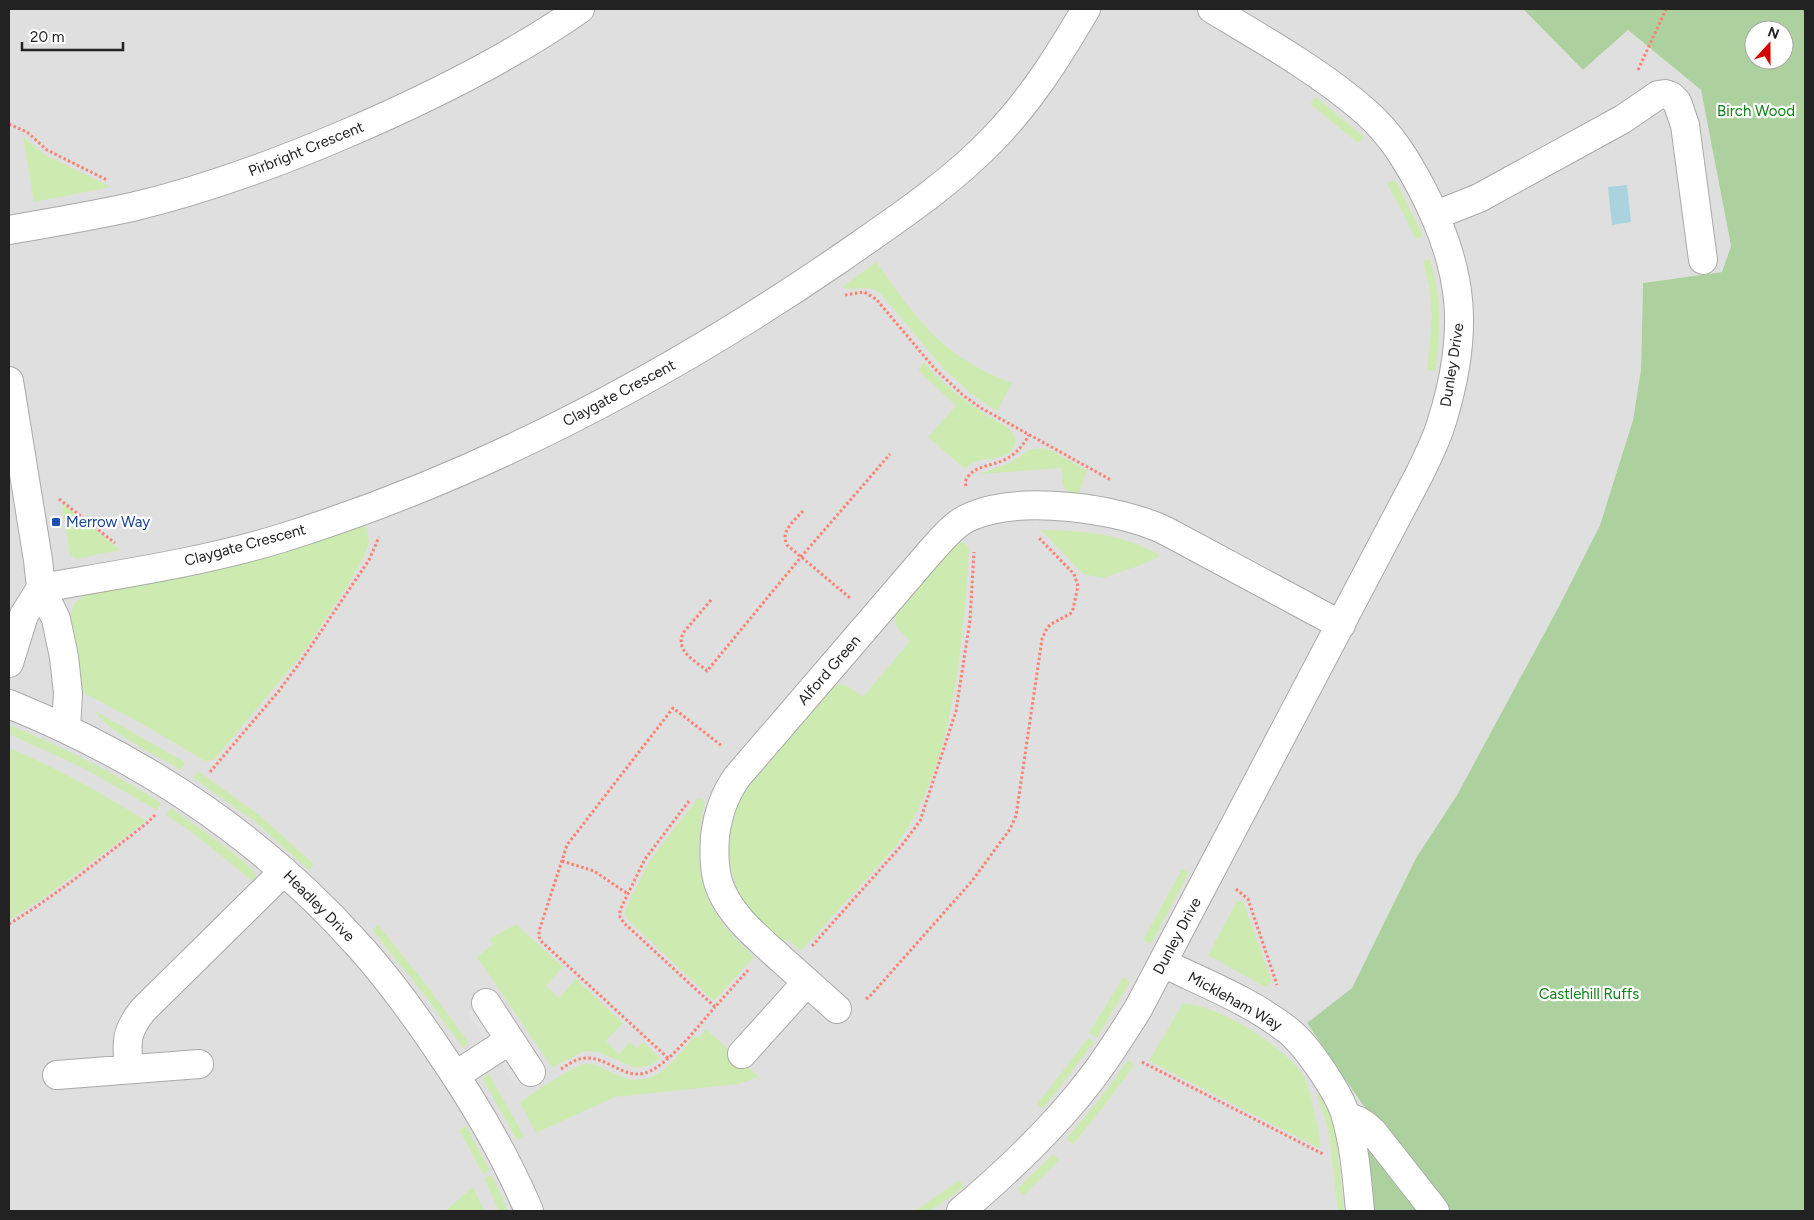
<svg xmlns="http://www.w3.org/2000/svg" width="1814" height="1220" font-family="Figtree,sans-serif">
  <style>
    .residential { fill: #e0dfdf }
    .grass { fill: #cdebb0 }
    .forest { fill: #add19e; fill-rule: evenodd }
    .parking { fill: #e2e2e2 }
    .water { fill: #aad3df }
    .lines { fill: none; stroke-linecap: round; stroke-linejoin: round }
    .minor-casing { stroke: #a9a9a9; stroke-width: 30 }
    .path { stroke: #fa8072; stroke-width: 3; stroke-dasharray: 2.5 2.5; stroke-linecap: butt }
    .minor { stroke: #fff; stroke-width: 28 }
    .transit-dot { fill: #1a4fb4; stroke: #fff; stroke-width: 2 }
    .labels { text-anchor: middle; stroke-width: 4.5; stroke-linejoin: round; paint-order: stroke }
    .park-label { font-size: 15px; fill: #0c8416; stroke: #fff }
    .street-label { font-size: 15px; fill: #222; stroke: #fff }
    .transit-label { font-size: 15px; fill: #164399; stroke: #fff; text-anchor: start }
  </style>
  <rect width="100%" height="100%" fill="#f2efe9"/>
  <path class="residential" d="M9,9H1523L1583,70L1628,30L1701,90L1731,246L1722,272L1643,283L1641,369L1633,420L1600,525L1558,608L1457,795L1416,858L1352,988L1307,1023L1367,1111L1371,1211H9Z"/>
  <path class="grass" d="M1316,97L1364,137L1358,143L1310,104Z
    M23,136L45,155L111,187L34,202Z
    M1395,180L1423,235L1415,239L1402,211L1387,184Z
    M1430,259C1442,302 1441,328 1435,371L1427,370L1432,315L1429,287L1423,261Z
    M876,262C918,320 941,356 1012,383L997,411L975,397L944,369L881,294L871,288L845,289L842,287Z
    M924,362C947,390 976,409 1007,427C1012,432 1016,436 1015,443C1012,461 988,457 975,462C971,463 968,466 965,469L928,437L956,406L918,370Z
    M1042,448L1048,449L1087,470L1078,495C1061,491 1063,484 1061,468L979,474L1008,464L1029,450Z
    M62,504V503L120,550L76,559L70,554Z
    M359,525L367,528L369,542L364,557L346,588L303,653L214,760L205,761L139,722L82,692L71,615L74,604L84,595L144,581Z
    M1041,530C1086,531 1119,533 1160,555L1157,558L1138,566L1103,578L1083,574Z
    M960,542L965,543L969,548C968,574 966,599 963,625C955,702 942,781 896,846L801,951L787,939L781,945C772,936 762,927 754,918C732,890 721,846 734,812C738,802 745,792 751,782L834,686C846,681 854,691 863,697L910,641C901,632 893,627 895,614L950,550Z
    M95,711L185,762L181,770C161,758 105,731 95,711Z
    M9,725C62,746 113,772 161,803L157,810L83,768L9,734Z
    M9,748C57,768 102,793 146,821L42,899L9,920Z
    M198,771L259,815L314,864L309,870L254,821L193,778Z
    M698,798L705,801C694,850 695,888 727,929C735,939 745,948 754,957L714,1001L628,920L625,914L626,908L650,860Z
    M171,808C186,819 251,862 256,875C258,879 257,879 255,883L190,831L166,815Z
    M1182,869L1189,873L1151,944L1143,940Z
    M1237,901H1243L1272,982L1265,987L1208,955Z
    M516,924L563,967L546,986L559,998L576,979L623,1023L606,1041L619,1054L630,1042L637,1048L643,1042L661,1059L651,1065L636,1068L598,1052L585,1051L552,1067L477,957L493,944L489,939Z
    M378,925L425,983L469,1043L463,1048L419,988L372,930Z
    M1123,977L1130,982L1097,1038L1089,1033Z
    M1183,1003C1220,1006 1281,1044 1303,1075C1310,1085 1319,1133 1321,1146L1319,1148L1149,1061Z
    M706,1029L759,1077L738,1084L615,1097L536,1133L520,1102C536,1092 569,1067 586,1064C596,1063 606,1070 615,1074C654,1093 672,1061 696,1035L699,1038Z
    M1088,1038L1094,1042L1043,1109L1037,1104Z
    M1128,1060L1134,1065L1105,1105L1073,1144L1066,1139L1099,1100Z
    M489,1074L524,1136L517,1140L482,1078Z
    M1318,1093L1330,1113L1335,1125L1344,1211H1338L1328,1128L1316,1094Z
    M466,1126L490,1171L483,1174L459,1130Z
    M1053,1154L1059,1160L1024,1195L1017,1189Z
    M492,1175L508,1211H499L484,1178Z
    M959,1180L964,1187L930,1211H915Z
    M473,1187L484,1211H445Z"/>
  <path class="forest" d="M1523,9H1805V1211H1371L1365,1149L1367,1111L1307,1023L1352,988L1416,858L1457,795L1558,608L1600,525L1633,420L1641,369L1643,283L1722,272L1731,246L1701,90L1628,30L1583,70ZM1754,30H1784V60H1754Z"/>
  <path class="parking" d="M497,992L546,1066L515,1086L467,1012Z"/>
  <path class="water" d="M1627,185L1631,222L1612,225L1608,187Z"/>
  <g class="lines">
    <g class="minor-casing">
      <path id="minor" d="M1436,215L1479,198L1623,119L1658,95L1665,94L1671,96L1677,102L1685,125L1703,260
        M9,230C50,223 91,216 132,207C204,190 275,164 343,135C425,100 507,60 580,9
        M9,381L38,560L41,588L56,619L64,657L68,693L66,728
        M41,588C121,574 204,562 282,538C481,476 667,377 838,260C891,223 948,186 993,139C1031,100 1059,55 1086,9
        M9,663L24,615L41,588
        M9,704C142,758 263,838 359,946C389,979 414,1014 439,1051C474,1102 505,1154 529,1211
        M1163,963C1206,984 1253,1002 1290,1032C1305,1045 1317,1063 1328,1080C1335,1091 1343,1104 1346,1117C1355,1148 1357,1180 1360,1211
        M486,1003L531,1072
        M837,1009C818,992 799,975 780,958C756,936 728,914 718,882C714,868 714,851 715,836C718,813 724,795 737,777L932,550C944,537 956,522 972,516C1021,495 1119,508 1166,531L1341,625
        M742,1054L807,982
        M129,1068C126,1042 126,1031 143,1010L284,871
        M57,1075L199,1064
        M456,1075L510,1040
        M1346,1117C1358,1119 1365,1124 1373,1132L1435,1211
        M961,1211C1008,1171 1054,1128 1091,1079C1108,1057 1123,1033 1138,1009L1420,473C1428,456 1437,439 1442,421C1469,334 1465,272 1423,191C1408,162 1391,134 1366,112C1322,73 1262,39 1212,9"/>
    </g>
    <path class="path" d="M1804,9L1805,11
      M1638,70L1666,9
      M9,124L27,132L47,150L107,180
      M845,295L864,292L876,299L935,369L964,396L981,408L1111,480
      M966,486L965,482C972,465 990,467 1004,460C1016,454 1023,446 1029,435
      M59,499L115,543
      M803,511C794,521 780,531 787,545L850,598
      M711,600L683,633C675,652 695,660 707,671L801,557L890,454
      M210,772L278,692L301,661L369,560L379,537
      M689,801L645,859L620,910V917L624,923L715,1007L748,970
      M562,861L594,871L628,894
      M1236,889L1248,899L1277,985
      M9,924C57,895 102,858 147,823L155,815
      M812,946L902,845L920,821L956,711L970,620L974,552
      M866,999L871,995L972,881L1010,829L1016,816L1042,639L1047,628L1051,624L1070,614L1073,609L1078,586L1074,574L1039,538
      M668,1058L541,941L539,937V931L567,845L673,708L722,746
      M1142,1062L1323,1154
      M561,1069C569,1064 577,1058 586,1058C607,1057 624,1079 645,1073C667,1067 699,1025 715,1007"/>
    <use href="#minor" class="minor"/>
  </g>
  <rect class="transit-dot" x="51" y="517" width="10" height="10" rx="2.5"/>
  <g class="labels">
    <g class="park-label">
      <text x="1756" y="116">Birch Wood</text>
      <text x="1589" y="999">Castlehill Ruffs</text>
    </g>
    <g class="street-label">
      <text transform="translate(306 149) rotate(-22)" y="5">Pirbright Crescent</text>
      <text transform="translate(1452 365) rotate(-81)" y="5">Dunley Drive</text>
      <text transform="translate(619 393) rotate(-28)" y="5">Claygate Crescent</text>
      <text transform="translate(245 545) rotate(-15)" y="5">Claygate Crescent</text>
      <text transform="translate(829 670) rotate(-49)" y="5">Alford Green</text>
      <text transform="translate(319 906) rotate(45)" y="5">Headley Drive</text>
      <text transform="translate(1177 936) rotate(-62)" y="5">Dunley Drive</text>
      <text transform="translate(1235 1001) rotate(29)" y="5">Mickleham Way</text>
    </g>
    <g class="transit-label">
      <text x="66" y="527">Merrow Way</text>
    </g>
  </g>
  <rect width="1814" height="1220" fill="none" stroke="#222222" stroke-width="20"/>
  <g transform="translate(1769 45) rotate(21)"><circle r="24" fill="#ffffff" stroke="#a7a7a7"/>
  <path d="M0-4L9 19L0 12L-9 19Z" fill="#d40000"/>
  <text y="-8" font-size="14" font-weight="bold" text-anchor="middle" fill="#222222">N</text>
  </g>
  <path d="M22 42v8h101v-8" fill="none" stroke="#222222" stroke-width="2.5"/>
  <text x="30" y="42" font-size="15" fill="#222222" stroke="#ffffff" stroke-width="4" paint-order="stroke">20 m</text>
</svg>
